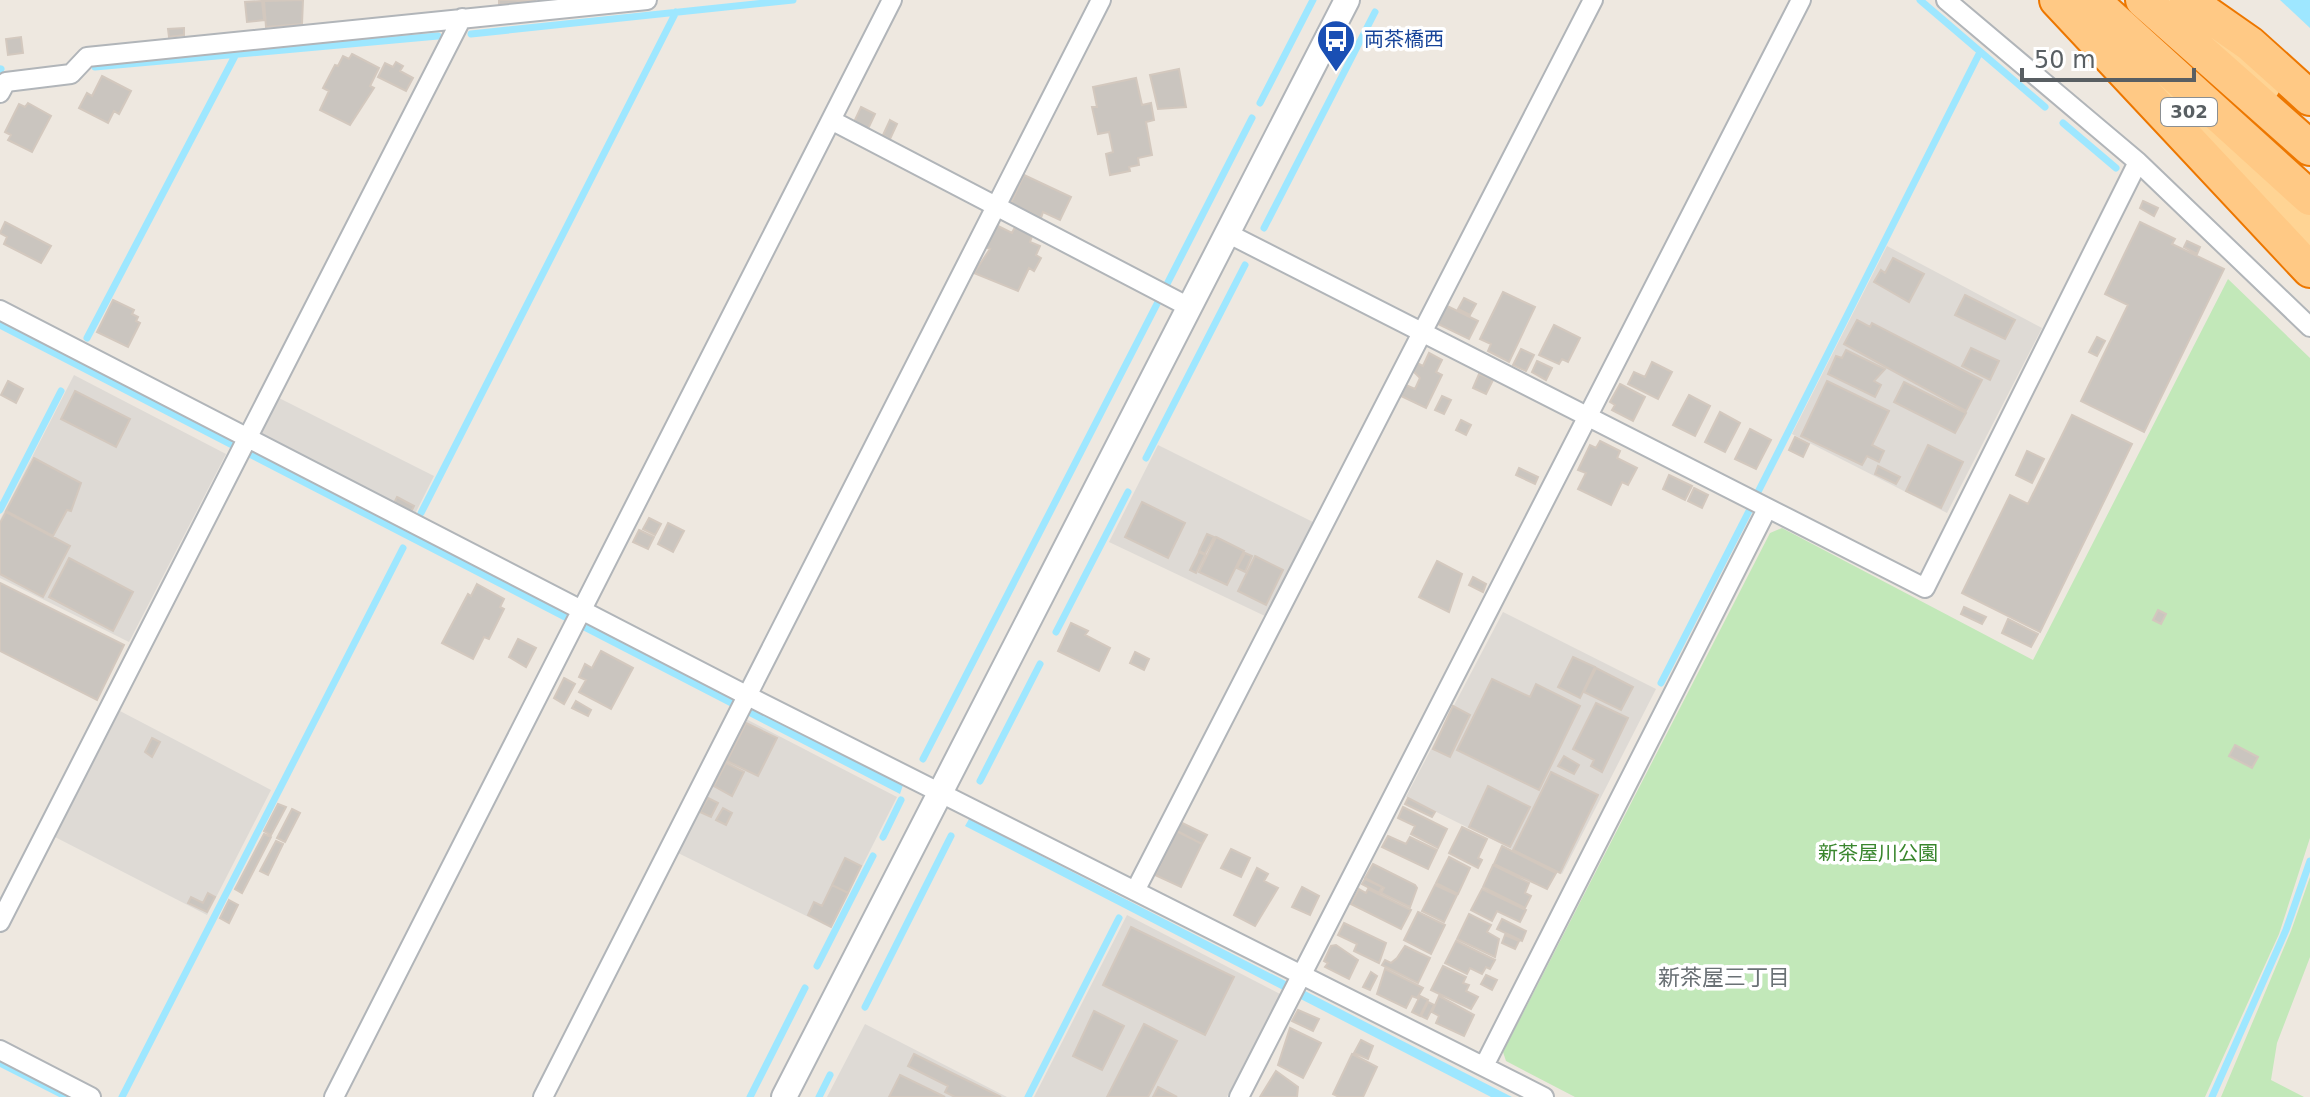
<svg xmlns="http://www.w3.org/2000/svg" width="2310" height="1097" font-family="'DejaVu Sans','Noto Sans JP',sans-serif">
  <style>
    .industrial { fill: #dedad5 }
    .green { fill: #c2e8b9 }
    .water { fill: #9ee7ff }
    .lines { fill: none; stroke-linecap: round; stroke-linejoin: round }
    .stream { stroke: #9ee7ff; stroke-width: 7 }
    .building { fill: #cac5bf; stroke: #d3c8be; stroke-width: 2 }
    .minor-casing { stroke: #b1b5b9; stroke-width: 22 }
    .tertiary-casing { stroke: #b1b5b9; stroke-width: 28 }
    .trunk-casing { stroke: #ed7700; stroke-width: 36 }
    .motorway-casing { stroke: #ed7700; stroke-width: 38 }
    .minor { stroke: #fff; stroke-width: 18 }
    .tertiary { stroke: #fff; stroke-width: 24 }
    .trunk { stroke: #ffd494; stroke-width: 32 }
    .motorway { stroke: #ffc985; stroke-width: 34 }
    .labels { text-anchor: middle; stroke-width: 7; stroke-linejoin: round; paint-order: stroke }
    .shield { fill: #fff; stroke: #8b8f92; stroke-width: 2 }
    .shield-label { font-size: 18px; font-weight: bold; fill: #595f63 }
    .transit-label { font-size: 20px; fill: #164399; stroke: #fff; text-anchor: start }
    .park-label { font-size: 20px; fill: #39862d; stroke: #fff }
    .neighbourhood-label { font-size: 22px; fill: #6a7175; stroke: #fff }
  </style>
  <rect width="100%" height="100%" fill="#eee8e0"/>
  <path class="industrial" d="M1887,246L2042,328L1947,513L1792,434Z
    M74,375L226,454L129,642L0,578V520Z
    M279,398L434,476L414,516L263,438L261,431Z
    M1158,445L1315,523L1267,617L1109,542Z
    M1503,612L1656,689L1562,874L1406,797Z
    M120,711L271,790L207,915L55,837Z
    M744,718L897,797L831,928L676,852Z
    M1127,915L1280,994L1227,1097H1034Z
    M865,1024L1007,1097H827Z"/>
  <path class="green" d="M2228,279L2310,358V838L2279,934L2205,1097H1575L1506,1061L1503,1052L1770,533L1782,528L2033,660Z
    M2310,877V957L2277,1043L2271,1080L2304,1097H2221L2291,931Z"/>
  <path class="water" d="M2280,0H2310V28Z
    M0,320L903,785L900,794L0,329Z
    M969,819L1512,1097H1491L965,826Z"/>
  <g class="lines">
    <path class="stream" d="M1920,0L2045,107
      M471,34L793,0
      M95,67L438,36
      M0,71L1,69
      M1260,103L1313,0
      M2063,123L2116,168
      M1264,228L1375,12
      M1167,284L1252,118
      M87,338L236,54
      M1146,458L1245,265
      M1758,492L1980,52
      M0,510L61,391
      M421,513L676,12
      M1056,632L1128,492
      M1661,683L1749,511
      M923,759L1159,300
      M980,781L1040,664
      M883,837L901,800
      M817,966L873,856
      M865,1007L951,836
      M0,1063L67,1097
      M122,1097L403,548
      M750,1097L805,988
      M819,1097L830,1075
      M1028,1097L1119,918
      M2212,1097L2286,930L2310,861"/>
  </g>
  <path class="building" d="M303,0L302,24L266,27L264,1Z
    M499,0H536L499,5Z
    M262,1L264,20L247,22L245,2Z
    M184,28V35L169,37L168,29Z
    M21,37L23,53L8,55L6,39Z
    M352,54L379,68L370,86L374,88L350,125L320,110L329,91L323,88L335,65L338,66L343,56L349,59Z
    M396,62L403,66L400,71L413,78L406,91L378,77L385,63L393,67Z
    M1179,69L1186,107L1158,109L1150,75Z
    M102,76L131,91L119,114L114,111L108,123L79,108L87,93L92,96Z
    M1136,78L1142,105L1151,103L1154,120L1146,122L1152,155L1138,158L1139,165L1129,167L1130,171L1110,175L1106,154L1113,152L1109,132L1098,134L1092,107H1097L1093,87Z
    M28,103L51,116L32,152L8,140L11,135L5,132L19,104L25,107Z
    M861,107L875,114L868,129L854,122Z
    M890,120L897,124L890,139L883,135Z
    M1024,175L1071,197L1060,220L1043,212L1041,218L1011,203Z
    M2143,201L2158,208L2154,216L2140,208Z
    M5,222L51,246L41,263L4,244L7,237L0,233Z
    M2140,222L2175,239L2172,244L2224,269L2144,432L2081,401L2128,305L2105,294Z
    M996,225L1012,233L1016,225L1033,233L1030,242L1040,246L1036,255L1041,258L1034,271L1029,268L1018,291L974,273L990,249L985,247Z
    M2187,241L2200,247L2197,254L2184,247Z
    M1893,258L1924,274L1909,302L1874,282L1881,270L1885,273Z
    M1503,292L1535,307L1509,362L1488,351L1491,344L1480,339Z
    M1965,295L2015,320L2005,339L1955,315Z
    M1464,298L1476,304L1470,315L1458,309Z
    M113,300L134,310L132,314L138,317L136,321L140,323L128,347L97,332Z
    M1445,305L1478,321L1469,339L1436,323Z
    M1857,320L1870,327L1872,323L1982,380L1966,411L1844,344Z
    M1554,325L1580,338L1568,362L1562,359L1559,364L1539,355Z
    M2097,337L2105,341L2097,356L2089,352Z
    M1971,348L1999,361L1990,380L1962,366Z
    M1521,349L1534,355L1526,371L1513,365Z
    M1846,350L1885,369L1874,381L1881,385L1875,397L1828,374L1836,356L1842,358Z
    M1429,353L1442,360L1436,372L1442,375L1426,408L1401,396L1406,385L1415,389L1420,378L1411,369L1414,361L1423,366Z
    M1537,361L1552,368L1546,380L1532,372Z
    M1652,362L1672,372L1658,399L1628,384L1634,372L1645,377Z
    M1479,374L1493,380L1486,394L1473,388Z
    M8,381L23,389L16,403L1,395Z
    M1827,381L1889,411L1872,445L1884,451L1879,462L1867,456L1862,465L1801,436Z
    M1904,382L1966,413L1955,433L1894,402Z
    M1620,384L1645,397L1633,421L1612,410L1615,405L1610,402Z
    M75,391L130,419L116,447L61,419Z
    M1689,395L1710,406L1695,436L1673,425Z
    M1442,396L1451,400L1444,414L1435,410Z
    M1720,412L1740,423L1725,452L1705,442Z
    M2072,415L2132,444L2040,632L1962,593L2010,495L2028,504Z
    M1461,420L1471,425L1466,435L1456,430Z
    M1750,429L1771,440L1756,469L1735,459Z
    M1795,437L1809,444L1803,457L1789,450Z
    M1600,441L1620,451L1617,458L1637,468L1628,485L1622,482L1611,505L1578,489L1586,473L1578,470L1590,445L1596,448Z
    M1928,445L1963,462L1941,508L1906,491Z
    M2027,451L2044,459L2032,483L2016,475Z
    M34,458L81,483L71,511L67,510L53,536L6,511Z
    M1878,466L1900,477L1896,484L1875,474Z
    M1519,468L1538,477L1535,484L1516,475Z
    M1669,475L1692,486L1685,500L1663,489Z
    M1694,488L1708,495L1702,508L1688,501Z
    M397,497L414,506L411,512L394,503Z
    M1142,502L1185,523L1168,558L1125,537Z
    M6,512L70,546L43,597L0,574V523Z
    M649,518L661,524L655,535L643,529Z
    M668,523L684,531L673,552L658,544Z
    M639,530L654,537L648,549L633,542Z
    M1207,534L1214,537L1205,554L1199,551Z
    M1216,537L1244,551L1227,585L1199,572Z
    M1199,552L1205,555L1196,573L1190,570Z
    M1245,553L1252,556L1245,572L1237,568Z
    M1255,556L1283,570L1266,605L1238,591Z
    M69,558L133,592L113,631L49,597Z
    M1437,561L1462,574L1449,612L1419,597Z
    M1473,577L1486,584L1483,592L1469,585Z
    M0,583L124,645L97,700L0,651Z
    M477,584L504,599L500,607L504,609L489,639L484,637L473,659L442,643L468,594L471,596Z
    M1964,607L1986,617L1982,624L1961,614Z
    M2158,610L2166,614L2161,624L2153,620Z
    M2008,619L2038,634L2031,647L2002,633Z
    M1071,623L1088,631L1085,635L1110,648L1099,671L1058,651Z
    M518,639L536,648L526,667L509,657Z
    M601,651L633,668L611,709L579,692L586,680L579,677L585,664L592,668Z
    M1135,652L1149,659L1144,670L1130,663Z
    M1573,657L1595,667L1580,698L1558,687Z
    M1596,668L1633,687L1621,710L1584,692Z
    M564,678L575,684L564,704L554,698Z
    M1492,679L1530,697L1536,684L1580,706L1539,790L1457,750Z
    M576,701L591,710L588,716L572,708Z
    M1596,703L1628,718L1602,772L1591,766L1594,760L1573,749Z
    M1453,706L1470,715L1450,757L1433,749Z
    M746,723L777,738L758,776L727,761Z
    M152,738L160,742L152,757L145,752Z
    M2235,745L2258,757L2252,768L2229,756Z
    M1564,756L1579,765L1574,774L1558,766Z
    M726,763L744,772L732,796L714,786Z
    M1551,772L1598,795L1560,873L1513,850Z
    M1488,786L1530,807L1510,847L1469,827Z
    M708,798L718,803L711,817L700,812Z
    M1408,798L1435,812L1432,817L1405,804Z
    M278,804L286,807L271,835L264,831Z
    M1403,807L1447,829L1438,848L1411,834L1415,826L1398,818Z
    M723,808L732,813L726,825L716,820Z
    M292,809L300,813L285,842L277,838Z
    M1178,821L1207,835L1202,844L1174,830Z
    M1462,827L1487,839L1478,858L1482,860L1478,868L1449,853Z
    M1177,831L1202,844L1181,887L1155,875Z
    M264,834L271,837L242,893L235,889Z
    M1388,836L1406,844L1410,837L1437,850L1428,869L1382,847Z
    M276,841L283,844L268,875L260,871Z
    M1502,846L1556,873L1547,889L1494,864Z
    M1231,849L1250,858L1241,877L1221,868Z
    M1449,857L1470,868L1458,894L1436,883Z
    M845,858L861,866L848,893L832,885Z
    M1373,864L1415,885L1417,888L1410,907L1381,893L1384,888L1365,878Z
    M1493,865L1529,883L1525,893L1531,896L1525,908L1483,887Z
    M1257,868L1268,874L1264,881L1278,888L1255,926L1234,915Z
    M1365,879L1382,887L1379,893L1362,884Z
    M832,885L848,893L831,927L808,915L814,902L822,906Z
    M1435,885L1457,895L1444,922L1422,911Z
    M1302,887L1319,896L1310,915L1292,907Z
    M1359,889L1366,893L1368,889L1411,910L1401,929L1351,904Z
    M1482,889L1526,910L1520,922L1497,911L1492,921L1471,910Z
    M208,893L215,897L207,912L188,903L191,897L203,903Z
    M229,900L238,905L229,923L220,918Z
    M1418,912L1445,925L1431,954L1404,940Z
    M1469,914L1491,925L1487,932L1499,939L1495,957L1457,939Z
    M1502,919L1526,931L1522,941L1497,929Z
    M1344,923L1386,943L1379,963L1354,951L1357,944L1338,935Z
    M1131,927L1234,977L1205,1035L1103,985Z
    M1505,935L1519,941L1515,949L1502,943Z
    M1456,941L1495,960L1490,969L1486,967L1482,974L1470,968L1467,974L1445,963Z
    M1336,945L1358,960L1349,979L1325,967L1328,963L1324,961L1331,946Z
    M1405,946L1430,958L1418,983L1382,965L1385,960L1391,963L1397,958Z
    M1443,966L1466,977L1463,983L1469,985L1466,991L1478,997L1471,1009L1431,990Z
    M1385,969L1423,988L1417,998L1412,996L1406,1008L1377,994Z
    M1371,972L1377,976L1370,990L1363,987Z
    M1486,975L1497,980L1492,990L1481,984Z
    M1420,996L1428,1000L1420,1016L1412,1012Z
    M1439,996L1474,1015L1464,1036L1436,1023L1439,1016L1432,1012Z
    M1428,1002L1434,1005L1427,1019L1421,1016Z
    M1298,1010L1319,1019L1313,1031L1292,1021Z
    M1094,1011L1124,1026L1102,1070L1073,1056Z
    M1144,1024L1177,1041L1148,1097H1107Z
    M1290,1028L1321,1043L1303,1078L1278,1065Z
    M1361,1040L1373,1046L1368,1059L1354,1053Z
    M914,1054L954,1074L1001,1097H955L945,1092L948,1086L908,1066Z
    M1352,1054L1377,1067L1363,1097H1339L1333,1094Z
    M1276,1071L1298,1087L1297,1097H1260Z
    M900,1075L945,1097H889Z
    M1158,1087L1177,1097H1153Z"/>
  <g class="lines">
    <g class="minor-casing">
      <path id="minor" d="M1946,0L2138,162L2310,327
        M0,93L6,82L71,74L87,57L647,0
        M831,120L1189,307
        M1227,233L1925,588L2138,162
        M0,310L748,696L1544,1097
        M1135,891L1593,0
        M0,922L462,18
        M0,1050L91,1097
        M1484,1066L1767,509
        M334,1097L892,0
        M543,1097L1101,0
        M1239,1097L1801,0"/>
    </g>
    <g class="tertiary-casing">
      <path id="tertiary" d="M784,1097L1347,0"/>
    </g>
    <g class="trunk-casing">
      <path id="trunk" d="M2180,10L2264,86
        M2130,61L2177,100L2310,233"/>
    </g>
    <g class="motorway-casing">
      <path id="motorway" d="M2057,0L2310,270
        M2092,0L2310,198
        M2143,0L2310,148
        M2187,0L2250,44L2310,98"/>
    </g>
    <use href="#minor" class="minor"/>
    <use href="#tertiary" class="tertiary"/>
    <use href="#trunk" class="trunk"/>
    <use href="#motorway" class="motorway"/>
  </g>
  <defs>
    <g id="bus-pin" transform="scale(2)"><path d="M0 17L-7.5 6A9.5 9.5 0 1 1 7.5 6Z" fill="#1a4fb4" stroke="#fff"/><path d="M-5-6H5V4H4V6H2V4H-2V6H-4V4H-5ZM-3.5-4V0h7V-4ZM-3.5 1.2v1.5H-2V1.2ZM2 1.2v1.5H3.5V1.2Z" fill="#fff"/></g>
  </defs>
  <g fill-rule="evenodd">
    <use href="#bus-pin" x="1336" y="39"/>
  </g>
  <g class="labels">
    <rect class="shield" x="2161" y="98" width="56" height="28" rx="6"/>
    <g class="shield-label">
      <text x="2189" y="118">302</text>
    </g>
    <g class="transit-label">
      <text x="1364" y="46">両茶橋西</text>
    </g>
    <g class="park-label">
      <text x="1878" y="860">新茶屋川公園</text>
    </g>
    <g class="neighbourhood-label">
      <text x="1724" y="985">新茶屋三丁目</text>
    </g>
  </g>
  <path d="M2022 68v12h172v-12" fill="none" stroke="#595f63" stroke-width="4"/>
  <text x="2034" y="68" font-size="24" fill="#595f63" stroke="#ffffff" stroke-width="6" paint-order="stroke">50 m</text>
</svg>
